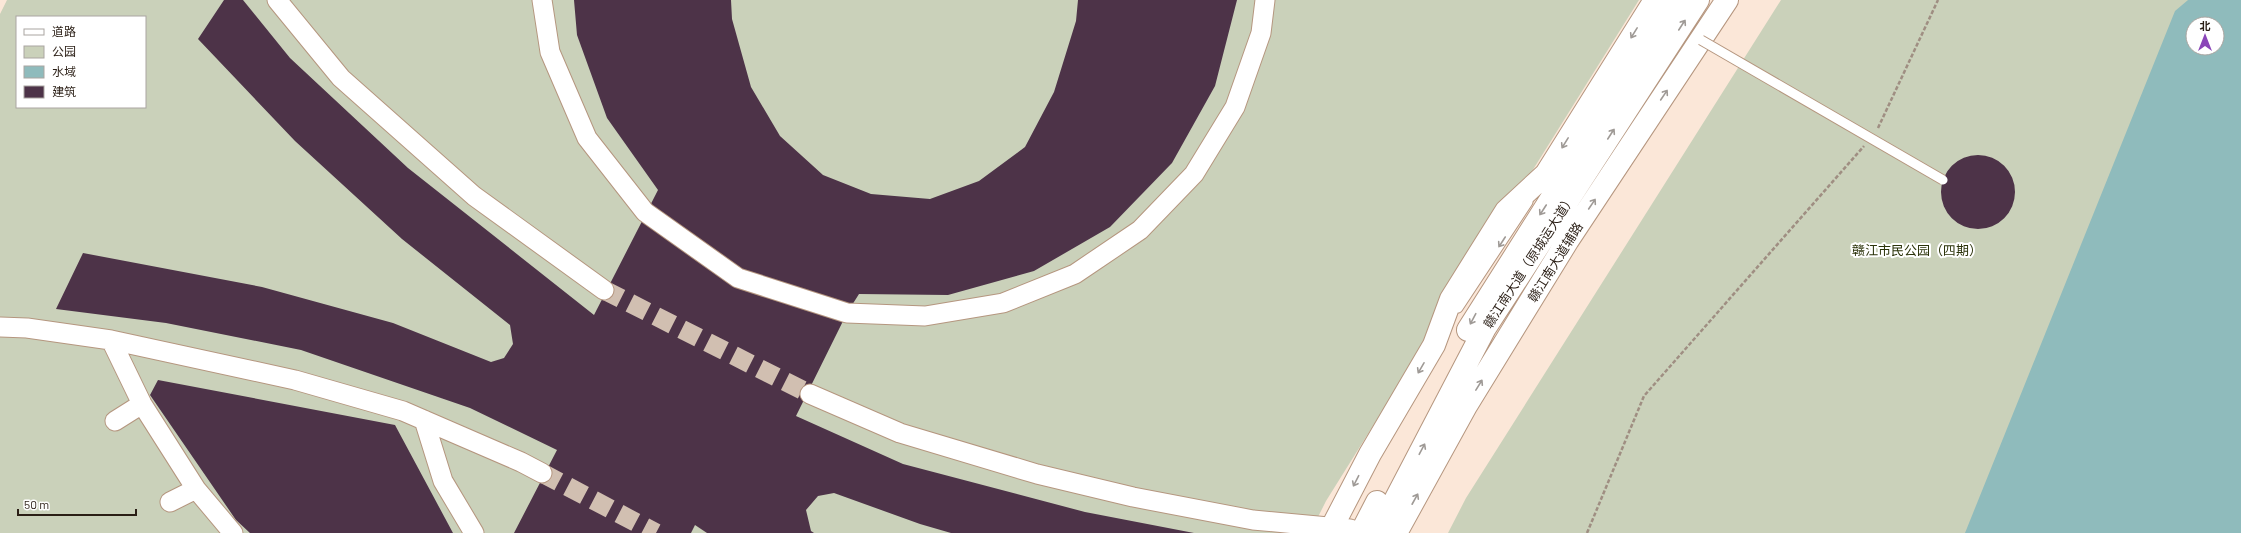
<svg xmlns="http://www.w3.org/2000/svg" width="2241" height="533" font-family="Barlow,'Noto Sans SC',sans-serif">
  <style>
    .green { fill: #cad1ba; fill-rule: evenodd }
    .water { fill: #8fbbbc; fill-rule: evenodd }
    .building { fill: #4d3348 }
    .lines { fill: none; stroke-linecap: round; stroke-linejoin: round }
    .street-tunnel { stroke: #d1bfb1; stroke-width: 19; stroke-dasharray: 19 10; stroke-linecap: butt }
    .lane-casing { stroke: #b5967f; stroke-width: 11 }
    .street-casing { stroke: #b5967f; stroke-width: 21 }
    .secondary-casing { stroke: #b5967f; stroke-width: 24 }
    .path { stroke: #9f8e82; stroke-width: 2.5; stroke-dasharray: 4 2; stroke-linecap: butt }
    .lane { stroke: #fff; stroke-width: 9 }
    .street { stroke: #fff; stroke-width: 19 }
    .secondary { stroke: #fff; stroke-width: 22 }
    .lane-bridge-casing { stroke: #b5967f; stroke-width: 11; stroke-linecap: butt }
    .lane-bridge { stroke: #fff; stroke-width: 9 }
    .oneway { stroke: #9f9a96 }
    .labels { text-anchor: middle; stroke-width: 4; stroke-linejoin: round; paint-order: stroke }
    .park-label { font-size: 13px; fill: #2b330a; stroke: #fff }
    .street-label { font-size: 13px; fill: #2a1e15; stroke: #fff }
  </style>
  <rect width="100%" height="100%" fill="#fbe7d8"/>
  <path class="green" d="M7,0H1639L1326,501L1310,533H0V14ZM17,17H145V107H17Z
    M1781,0H2241L2026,533H1448L1466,498ZM2193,24H2217V48H2193Z"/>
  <path class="water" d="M2188,0H2241V533H1965L2175,11ZM2193,24H2217V48H2193Z"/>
  <path class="building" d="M224,0H243L290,58L408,168L594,315L658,190L607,118L577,35L574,0H731L732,19L751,87L780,136L823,175L871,194L930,199L979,181L1025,147L1054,92L1076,21L1078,0H1237L1215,86L1172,163L1110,227L1034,271L948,295L859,294L847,313L796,416L903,464L1085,512L1194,533H951L920,524L834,493L818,496L806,510L811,531L814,533H707L695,525L691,533H514L557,450L470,408L301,350L166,323L56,309L83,253L262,287L393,323L491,362L504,358L513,344L510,325L402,239L295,141L198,39Z
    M1941 192a37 37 0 1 1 74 0a37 37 0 1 1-74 0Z
    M158,380L395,425L453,533H250L236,520L150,395Z"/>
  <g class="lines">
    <path class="street-tunnel" d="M604,290L810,394
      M542,473L656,533"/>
    <g class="lane-casing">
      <path id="lane" d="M1458,308L1528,202"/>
    </g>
    <g class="street-casing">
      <path id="street" d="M277,0L341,78L474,196L604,290
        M542,0L550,52L587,138L645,212L738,278L847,313L925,316L1003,303L1075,274L1140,230L1194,174L1235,107L1261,33L1265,0
        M0,327L27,328L111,340L295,380L403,411L521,462L542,473
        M111,340L142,404L196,489L233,533
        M810,394L900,433L1037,474L1133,497L1253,520L1350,529L1361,533
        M424,420L443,481L474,533
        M115,421L142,404
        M170,502L196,489"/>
    </g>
    <g class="secondary-casing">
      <path id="secondary" d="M1468,330L1677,0
        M1329,533L1370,454L1434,345L1451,299L1506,211L1546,174L1655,0
        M1361,533L1377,502
        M1378,533L1485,328L1698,0
        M1396,533L1466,406L1568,240L1727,0"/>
    </g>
    <path class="path" d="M1878,128L1938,0
      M1587,533L1644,396L1864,146"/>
    <use href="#lane" class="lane"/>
    <use href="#street" class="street"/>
    <use href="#secondary" class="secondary"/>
    <g class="lane-bridge-casing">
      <path id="lane-bridge" d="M1701,40L1943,180"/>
    </g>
    <use href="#lane-bridge" class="lane-bridge"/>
  </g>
  <defs><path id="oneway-shaft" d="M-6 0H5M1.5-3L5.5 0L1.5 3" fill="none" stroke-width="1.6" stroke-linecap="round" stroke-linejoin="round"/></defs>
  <g class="oneway">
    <use href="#oneway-shaft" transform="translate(1682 25) rotate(-57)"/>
    <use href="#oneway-shaft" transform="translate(1634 33) rotate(122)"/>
    <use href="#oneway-shaft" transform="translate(1664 95) rotate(-56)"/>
    <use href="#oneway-shaft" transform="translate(1611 134) rotate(-57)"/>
    <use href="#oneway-shaft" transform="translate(1565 143) rotate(122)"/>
    <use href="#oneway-shaft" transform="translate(1592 204) rotate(-56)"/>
    <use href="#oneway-shaft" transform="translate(1543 210) rotate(123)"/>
    <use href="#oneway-shaft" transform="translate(1502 242) rotate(123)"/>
    <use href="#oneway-shaft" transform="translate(1473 319) rotate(118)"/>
    <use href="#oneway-shaft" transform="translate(1421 368) rotate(120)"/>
    <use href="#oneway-shaft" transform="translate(1479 385) rotate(-58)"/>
    <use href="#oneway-shaft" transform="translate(1422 449) rotate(-62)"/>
    <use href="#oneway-shaft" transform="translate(1356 481) rotate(117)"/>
    <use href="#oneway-shaft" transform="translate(1415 499) rotate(-61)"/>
  </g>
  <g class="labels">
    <g class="park-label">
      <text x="1917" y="255">赣江市民公园（四期）</text>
    </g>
    <g class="street-label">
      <text transform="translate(1529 261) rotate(-57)" y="5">赣江南大道（原城运大道）</text>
      <text transform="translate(1555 262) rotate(-58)" y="5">赣江南大道辅路</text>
    </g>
  </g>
  <rect x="16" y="16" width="130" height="92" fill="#ffffff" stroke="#aaa5a1"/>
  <rect x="24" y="29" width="20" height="6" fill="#ffffff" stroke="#aaa5a1"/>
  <text x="52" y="36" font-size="12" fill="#2a1e15">道路</text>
  <rect x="24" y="46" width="20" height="12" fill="#cad1ba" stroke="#aaa5a1"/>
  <text x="52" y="56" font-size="12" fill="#2a1e15">公园</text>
  <rect x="24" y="66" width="20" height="12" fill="#8fbbbc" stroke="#aaa5a1"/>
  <text x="52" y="76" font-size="12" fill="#2a1e15">水域</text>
  <rect x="24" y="86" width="20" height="12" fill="#4d3348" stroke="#aaa5a1"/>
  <text x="52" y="96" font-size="12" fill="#2a1e15">建筑</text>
  <g transform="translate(2205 36)"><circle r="19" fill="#ffffff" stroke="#aaa5a1"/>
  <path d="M0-3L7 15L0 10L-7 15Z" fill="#8a45b8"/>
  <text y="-6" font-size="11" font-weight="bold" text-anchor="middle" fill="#2a1e15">北</text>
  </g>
  <path d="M18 509v6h118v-6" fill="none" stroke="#2a1e15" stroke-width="2"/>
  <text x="24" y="509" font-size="12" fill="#2a1e15" stroke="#ffffff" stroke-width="3" paint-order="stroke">50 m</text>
</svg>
